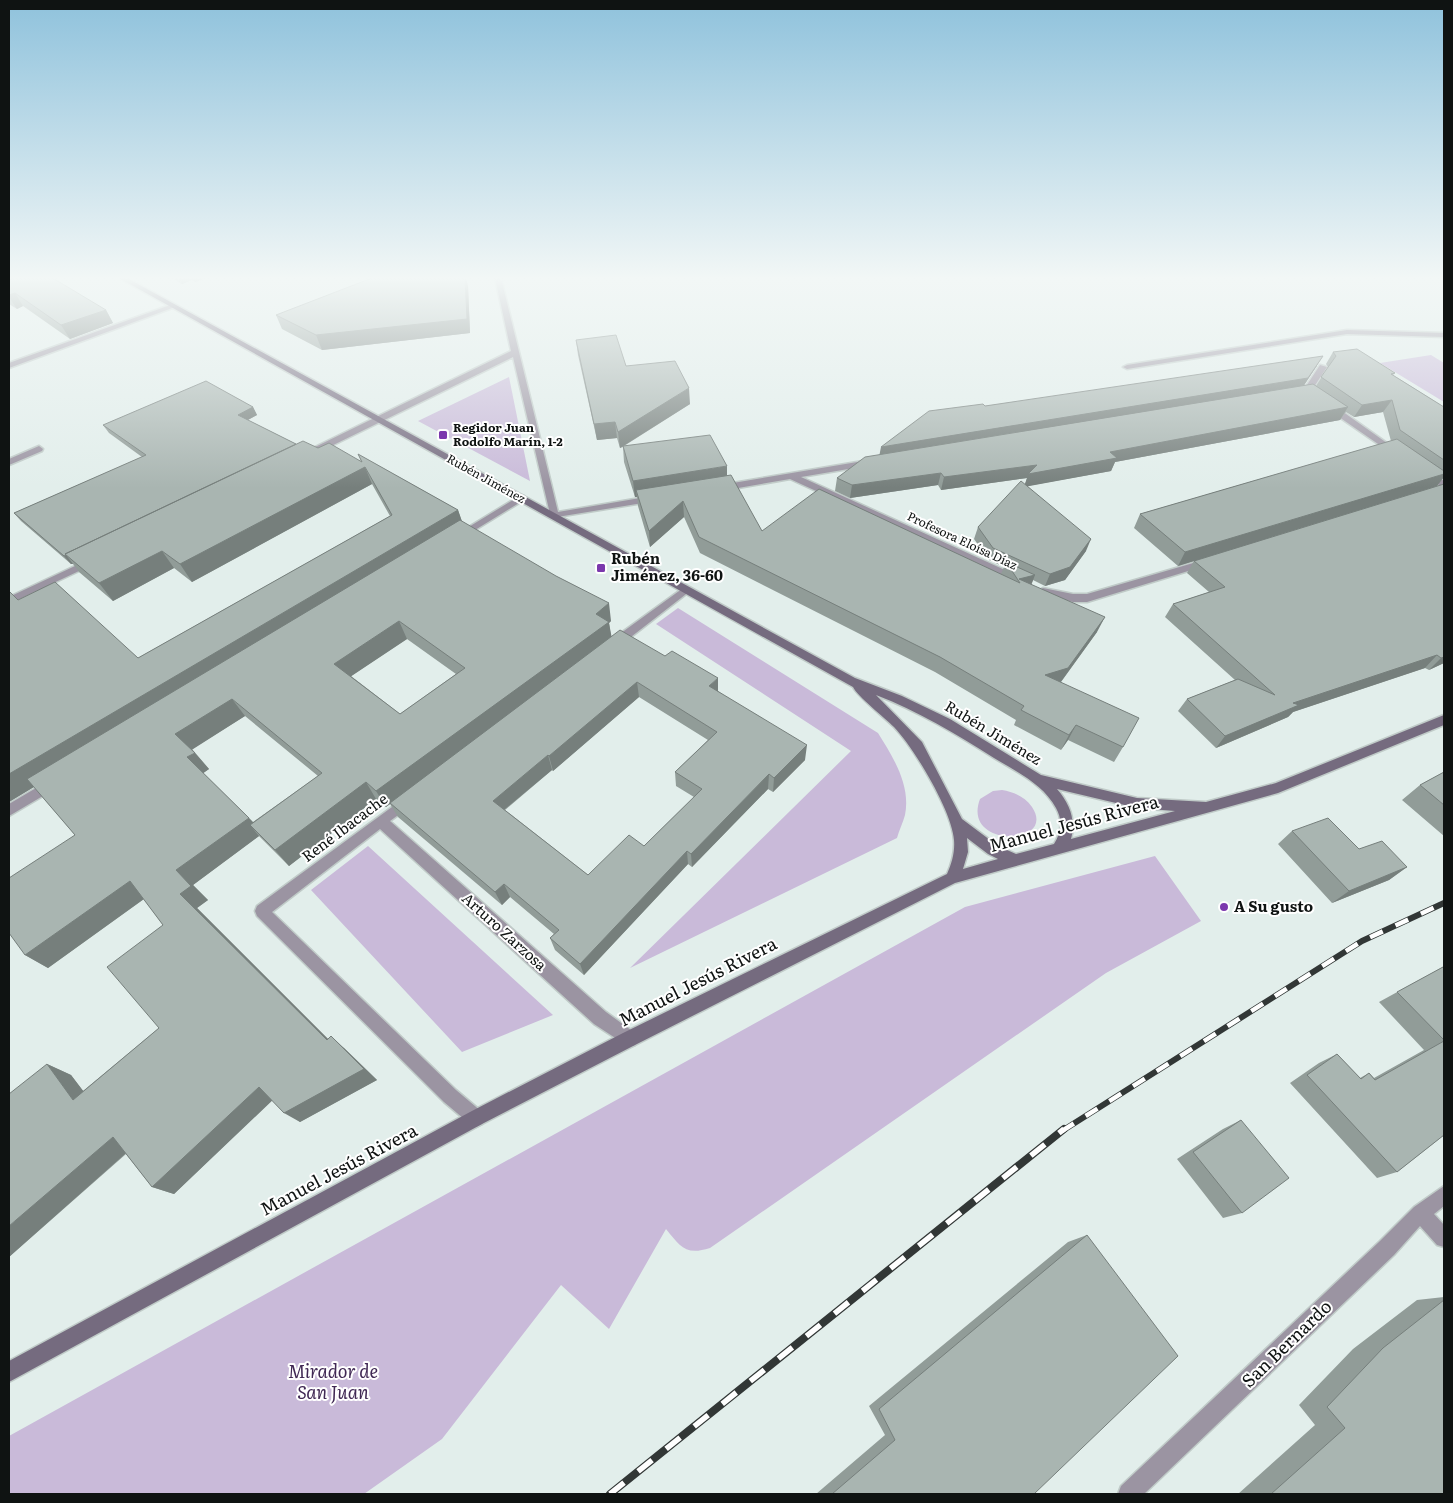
<svg xmlns="http://www.w3.org/2000/svg" width="1453" height="1503" font-family="Literata,serif">
  <style>
    .green { fill: #c9bad9 }
    .lines { fill: none; stroke-linecap: round; stroke-linejoin: round }
    .lane-casing { stroke: #c0cbc8; stroke-width: 3 }
    .street-casing { stroke: #c0cbc8; stroke-width: 3 }
    .secondary-casing { stroke: #c0cbc8; stroke-width: 3 }
    .lane { fill: #9b94a2; fill-rule: evenodd }
    .street { fill: #9b94a2; fill-rule: evenodd }
    .secondary { fill: #756b7f; fill-rule: evenodd }
    .rail-far1-casing { stroke: #323736; stroke-width: 6 }
    .rail-casing { stroke: #323736; stroke-width: 8 }
    .rail-far1 { stroke: #fff; stroke-width: 4.5; stroke-dasharray: 14; stroke-linecap: butt }
    .rail { stroke: #fff; stroke-width: 5.5; stroke-dasharray: 18; stroke-linecap: butt }
    .wall { fill: #919c98; fill-rule: evenodd }
    .shaded-wall { fill: #767f7c }
    .building { fill: #a9b5b1; stroke: #767f7c; fill-rule: evenodd }
    .poi-dot { fill: #7b38ad; stroke: #fff; stroke-width: 2 }
    .labels { text-anchor: middle; stroke-width: 4; stroke-linejoin: round; paint-order: stroke }
    .far-poi-label { font-size: 12px; font-weight: bold; fill: #0f1312; stroke: #fff; text-anchor: start }
    .far-street-label { font-size: 12px; fill: #0f1312; stroke: #fff }
    .poi-label { font-size: 15px; font-weight: bold; fill: #0f1312; stroke: #fff; text-anchor: start }
    .street-label { font-size: 15px; fill: #0f1312; stroke: #fff }
    .near-street-label { font-size: 18px; fill: #0f1312; stroke: #fff }
    .near-park-label { font-size: 18px; font-style: italic; fill: #402854; stroke: #fff }
  </style>
  <rect width="100%" height="100%" fill="#e2eeeb"/>
  <path class="green" d="M1431,355L1444,363V402L1380,363Z
    M509,377L530,481L418,421Z
    M678,608L878,733C893,757 911,785 905,815C903,823 899,830 897,838L630,968L851,751L656,624Z
    M1002,790C1014,792 1025,797 1032,807C1058,846 961,849 980,799L993,791Z
    M368,846L553,1015L462,1052L311,890Z
    M1155,856L1201,921L1106,973L710,1248C685,1256 680,1246 666,1229L609,1329L561,1285L442,1439L364,1494H9V1436L965,907Z"/>
  <g class="lines">
    <g class="lane-casing">
      <path id="lane" d="M1347,330L1444,333V337L1347,334L1127,369L1123,367L1127,365Z"/>
    </g>
    <g class="street-casing">
      <path id="street" d="M45,278H55L9,294V290Z
        M495,278H501L558,512L652,496L655,497V501L551,518L513,357L319,452H313V448L511,351Z
        M173,304L176,306L175,307L9,368V363Z
        M1320,365L1327,367L1310,393H1304L1303,391Z
        M1326,404H1332L1401,453L1397,456L1394,455L1326,408Z
        M39,446L43,449L42,451L9,465V459Z
        M869,460L873,463L872,465L801,477L1020,577L1021,579L1020,581H1012L790,479L721,491L716,488L721,485Z
        M1426,470L1444,481V488L1423,475V471Z
        M521,495L524,496V500L462,538L459,539L454,536Z
        M92,558L96,559V563L9,604V597Z
        M1207,559L1212,562L1211,564L1087,602H1073L1039,593L1038,591L1043,588L1073,594H1087Z
        M686,586L691,589L690,591L618,647H610L608,644L610,641Z
        M53,778L58,779L59,783L58,787L9,816V804Z
        M407,796L412,797L414,801L412,805L390,821L606,1012L635,1033L637,1039L635,1045L629,1047L594,1024L380,829L272,912L456,1090L482,1112L485,1118L482,1124L476,1127L470,1124L444,1102L257,916L255,911L257,906Z
        M1444,1186V1206L1434,1214L1444,1225V1247L1437,1245L1420,1226L1394,1255L1144,1494H1118L1121,1486L1380,1241L1414,1207Z"/>
    </g>
    <g class="secondary-casing">
      <path id="secondary" d="M119,278H127L855,678L902,696L950,719L1041,775L1137,798L1206,802L1276,783L1444,715V725L1278,793L955,883L635,1045L482,1124L9,1382V1361L470,1112L623,1033L947,874C952,863 955,852 954,840C952,811 914,748 894,727C885,718 857,696 853,687ZM876,695C918,711 956,734 994,758C1017,772 1043,784 1056,808C1063,820 1061,833 1054,844L1016,854L998,846L962,819L922,742ZM1057,789L1137,808L1175,811L1071,839C1076,820 1070,804 1057,789ZM967,838L988,854L998,859L963,869L968,852Z"/>
    </g>
    <use href="#lane" class="lane"/>
    <use href="#street" class="street"/>
    <use href="#secondary" class="secondary"/>
    <g class="rail-far1-casing">
      <path id="rail-far1" d="M1062,1131L1362,941L1444,903"/>
    </g>
    <g class="rail-casing">
      <path id="rail" d="M610,1494L1064,1129"/>
    </g>
    <use href="#rail-far1" class="rail-far1"/>
    <use href="#rail" class="rail"/>
  </g>
  <path class="wall" d="M9,278L106,310L113,323L70,339L23,306L17,309L9,304Z
    M171,278H206L195,282L192,280L182,284Z
    M468,286L470,333L322,350L282,329L276,315Z
    M576,340L626,366L690,404L624,446L727,476L762,531L1001,574L1004,567L989,560L974,539L978,527L1025,484L1027,478L941,490L938,485L850,498L835,491L837,478L880,455L985,406L1317,366L1304,385L1316,386L1328,367L1326,364L1333,352L1395,373L1393,375L1444,407V479L1443,478L1437,486L1444,484V663L1429,670L1425,668L1293,712L1288,717L1216,748L1178,711L1187,699L1235,680L1165,617L1173,604L1209,592L1187,573L1194,561L1178,566L1134,528L1140,514L1391,441L1383,412L1354,417L1346,412L1340,420L1115,462L1111,471L1027,486L1086,551L1065,580L1045,586L1033,580L1031,584L1097,632L1061,682L1123,747L1114,762L1068,740L1061,750L1014,725L1016,720L935,672L700,553L684,517L650,547L638,506L637,497H635L624,462L623,447L620,448L617,438L597,440L578,355Z
    M253,407L257,415L248,420L296,444L318,448L361,461L358,454L458,510L462,522L611,621L609,623L611,637L718,691L805,760L773,792L768,789L692,867L688,864L584,975L555,950L550,938L554,934L510,897L502,905L398,817L390,804L386,807L376,799L289,866L259,836L193,885L208,900L197,908L328,1039L344,1048L377,1080L300,1122L272,1100L174,1194L152,1187L126,1154L9,1257L47,1064L71,1075L83,1091L159,1028L163,925L144,899L48,968L25,955L75,835L34,787L9,802V591L18,600L138,658L390,516L372,484L192,582L174,568L113,601L79,572L73,564H71L21,521L14,513L142,457L109,433L103,425ZM407,639L456,674L400,714L351,676ZM639,697L708,740L675,772L676,786L694,797L644,846L588,875L505,810L552,770L553,771ZM245,716L318,776L253,822L203,773L209,769L192,749Z
    M1444,772V836L1402,800L1420,785Z
    M1292,831L1359,849L1407,867L1389,880L1332,903L1278,844Z
    M1443,967L1444,969V1135L1397,1172L1377,1178L1290,1083L1319,1063L1337,1054L1360,1078L1369,1073L1374,1078L1424,1050L1379,1002Z
    M1241,1120L1242,1213L1223,1218L1177,1159L1223,1129Z
    M1087,1235L1034,1494H816L885,1435L869,1406L1068,1242Z
    M1444,1297V1494H1238L1315,1425L1299,1405L1353,1349L1417,1300Z"/>
  <path class="shaded-wall" d="M179,278H191L192,280L182,284Z
    M193,278H206L195,282Z
    M465,278H466L468,286L470,333L322,350L316,335Z
    M15,293L23,306L17,309L9,297V295Z
    M106,310L113,323L70,339L61,325Z
    M1323,356L1303,387L879,457L881,447Z
    M689,388L690,404L620,448L618,432Z
    M1392,400L1383,412L1354,417L1362,405Z
    M253,407L257,415L242,423L238,415Z
    M1348,407L1340,420L1115,462L1111,471L1024,487L1027,478L941,490L944,477L1110,452Z
    M615,422L617,438L597,440L594,424Z
    M727,466V482L636,490L637,497H635L633,481Z
    M365,467L372,484L192,582L180,564Z
    M941,473L938,485L850,498L852,485Z
    M1444,474V477L1437,486L1178,566L1185,552Z
    M683,501L684,517L650,547L649,531Z
    M458,510L464,527L9,802V774Z
    M1091,539L1086,551L1065,580L1045,586L1050,574Z
    M162,551L174,568L113,601L99,583Z
    M66,555L73,564H71L64,556Z
    M1035,575L1029,591L1020,583L1019,579Z
    M609,603L611,621L609,623L612,639L386,807L376,791Z
    M1105,617L1097,632L1060,683L1045,675Z
    M399,621L407,639L344,681L334,664Z
    M1437,655L1425,668L1293,712L1288,717L1216,748L1225,736L1293,703Z
    M1444,657V663L1429,670L1441,658Z
    M718,678V693L709,686Z
    M637,682L639,697L553,771L549,756Z
    M232,699L245,716L190,751L175,734Z
    M1076,725L1068,740L1061,750L1069,735Z
    M807,745L805,760L773,792L774,778Z
    M195,753L209,769L202,774L187,757Z
    M548,755L552,770L499,814L493,801Z
    M769,774L768,789L692,867L691,854Z
    M366,782L376,799L289,866L275,850Z
    M249,818L263,833L250,825L259,836L193,885L208,900L197,908L340,1051L327,1040L180,894L176,870Z
    M687,851L688,864L584,975L580,964Z
    M1407,867L1389,880L1332,903L1349,891Z
    M130,881L148,896L48,968L25,955Z
    M504,884L510,897L502,905L495,892Z
    M331,1036L344,1048L377,1080L300,1122L284,1113Z
    M47,1064L71,1075L97,1109L73,1100Z
    M259,1087L276,1097L174,1194L152,1187Z
    M113,1137L135,1145L9,1257V1226Z"/>
  <path class="building" d="M14,278H51L56,280L106,310L61,325L15,293L9,295V280Z
    M372,278H465L467,319L316,335L276,315Z
    M616,335L626,366L675,361L689,388L618,432L615,422L594,424L576,340Z
    M1357,349L1395,373L1391,374L1444,407V460L1400,430L1392,400L1362,405L1321,377L1336,356L1333,352Z
    M1323,356L1308,378L881,447L929,411L983,404L985,406Z
    M206,381L253,407L238,415L296,444L65,554L66,555L64,556L14,513L146,455L103,425Z
    M1313,384L1348,407L1110,452L1117,458L1028,474L1037,465L944,477L941,473L852,485L837,478L865,457Z
    M710,435L727,466L633,481L623,446Z
    M1397,439L1444,471V474L1185,552L1140,514Z
    M303,441L318,448L329,443L362,462L358,454L458,510L9,774V591L18,600L55,582L138,658L392,515L365,467L180,564L162,551L99,583L65,554Z
    M731,475L762,531L819,489L1020,583L1006,562L1035,575L1019,579L1105,617L1068,668L1045,675L1139,718L1123,747L1076,725L1069,735L1021,710L1024,706L940,657L699,537L683,501L649,531L636,490Z
    M1021,481L1091,539L1070,567L1050,574L993,548L978,527Z
    M1444,484V657L1441,658L1437,655L1293,703L1299,705L1225,736L1187,699L1238,679L1275,695L1173,604L1225,587L1194,561Z
    M460,520L556,576L609,603L596,614L609,622L376,791L366,782L275,850L250,825L322,773L232,699L175,734L195,753L187,757L249,818L176,870L191,886L180,894L327,1040L331,1036L364,1069L284,1113L259,1087L152,1187L113,1137L9,1226V1094L47,1064L73,1100L159,1028L107,967L163,925L130,881L25,955L9,933V878L75,835L27,779ZM399,621L465,668L400,714L334,664Z
    M620,630L665,656L672,651L718,678L709,686L807,745L774,778L769,774L691,854L687,851L580,964L550,938L559,930L504,884L495,892L390,803ZM637,682L717,732L675,772L702,789L644,846L629,835L588,875L493,801L548,755L549,756Z
    M1444,772V805L1420,785Z
    M1328,818L1359,849L1382,841L1407,867L1349,891L1292,831Z
    M1443,967L1444,969V1040L1397,992Z
    M1444,1041V1135L1397,1172L1307,1075L1337,1054L1361,1079L1369,1073L1375,1080Z
    M1241,1120L1289,1178L1242,1213L1193,1152Z
    M1087,1235L1178,1356L1034,1494H832L895,1440L879,1409Z
    M1444,1300V1494H1271L1345,1428L1327,1407L1383,1348Z"/>
  <linearGradient id="sky" x2="0" y2="1"><stop stop-color="#8fc2dc"/><stop offset="0.57" stop-color="#f2f7f6"/><stop offset="1" stop-color="#f2f7f6" stop-opacity="0"/></linearGradient>
  <rect width="1453" height="488" fill="url(#sky)"/>
  <g class="poi-dot">
    <rect x="438" y="430" width="10" height="10" rx="2.5"/>
    <rect x="596" y="563" width="10" height="10" rx="2.5"/>
    <circle cx="1224" cy="907" r="5"/>
  </g>
  <g class="labels">
    <g class="far-poi-label">
      <text x="453" y="432">Regidor Juan<tspan x="453" dy="14">Rodolfo Marín, 1-2</tspan></text>
    </g>
    <g class="far-street-label">
      <text transform="translate(486 479) rotate(29)" y="4">Rubén Jiménez</text>
      <text transform="translate(962 541) rotate(25)" y="4">Profesora Eloísa Díaz</text>
    </g>
    <g class="poi-label">
      <text x="611" y="564">Rubén<tspan x="611" dy="17">Jiménez, 36-60</tspan></text>
      <text x="1234" y="912">A Su gusto</text>
    </g>
    <g class="street-label">
      <text transform="translate(993 733) rotate(31)" y="5">Rubén Jiménez</text>
      <text transform="translate(345 828) rotate(-37)" y="5">René Ibacache</text>
      <text transform="translate(504 932) rotate(42)" y="5">Arturo Zarzosa</text>
    </g>
    <g class="near-street-label">
      <text transform="translate(1074 824) rotate(-15)" y="6">Manuel Jesús Rivera</text>
      <text transform="translate(698 982) rotate(-27)" y="6">Manuel Jesús Rivera</text>
      <text transform="translate(339 1170) rotate(-28)" y="6">Manuel Jesús Rivera</text>
      <text transform="translate(1287 1344) rotate(-44)" y="6">San Bernardo</text>
    </g>
    <g class="near-park-label">
      <text x="333" y="1378">Mirador de<tspan x="333" dy="21">San Juan</tspan></text>
    </g>
  </g>
  <rect width="1453" height="1503" fill="none" stroke="#0f1312" stroke-width="20"/>
</svg>
